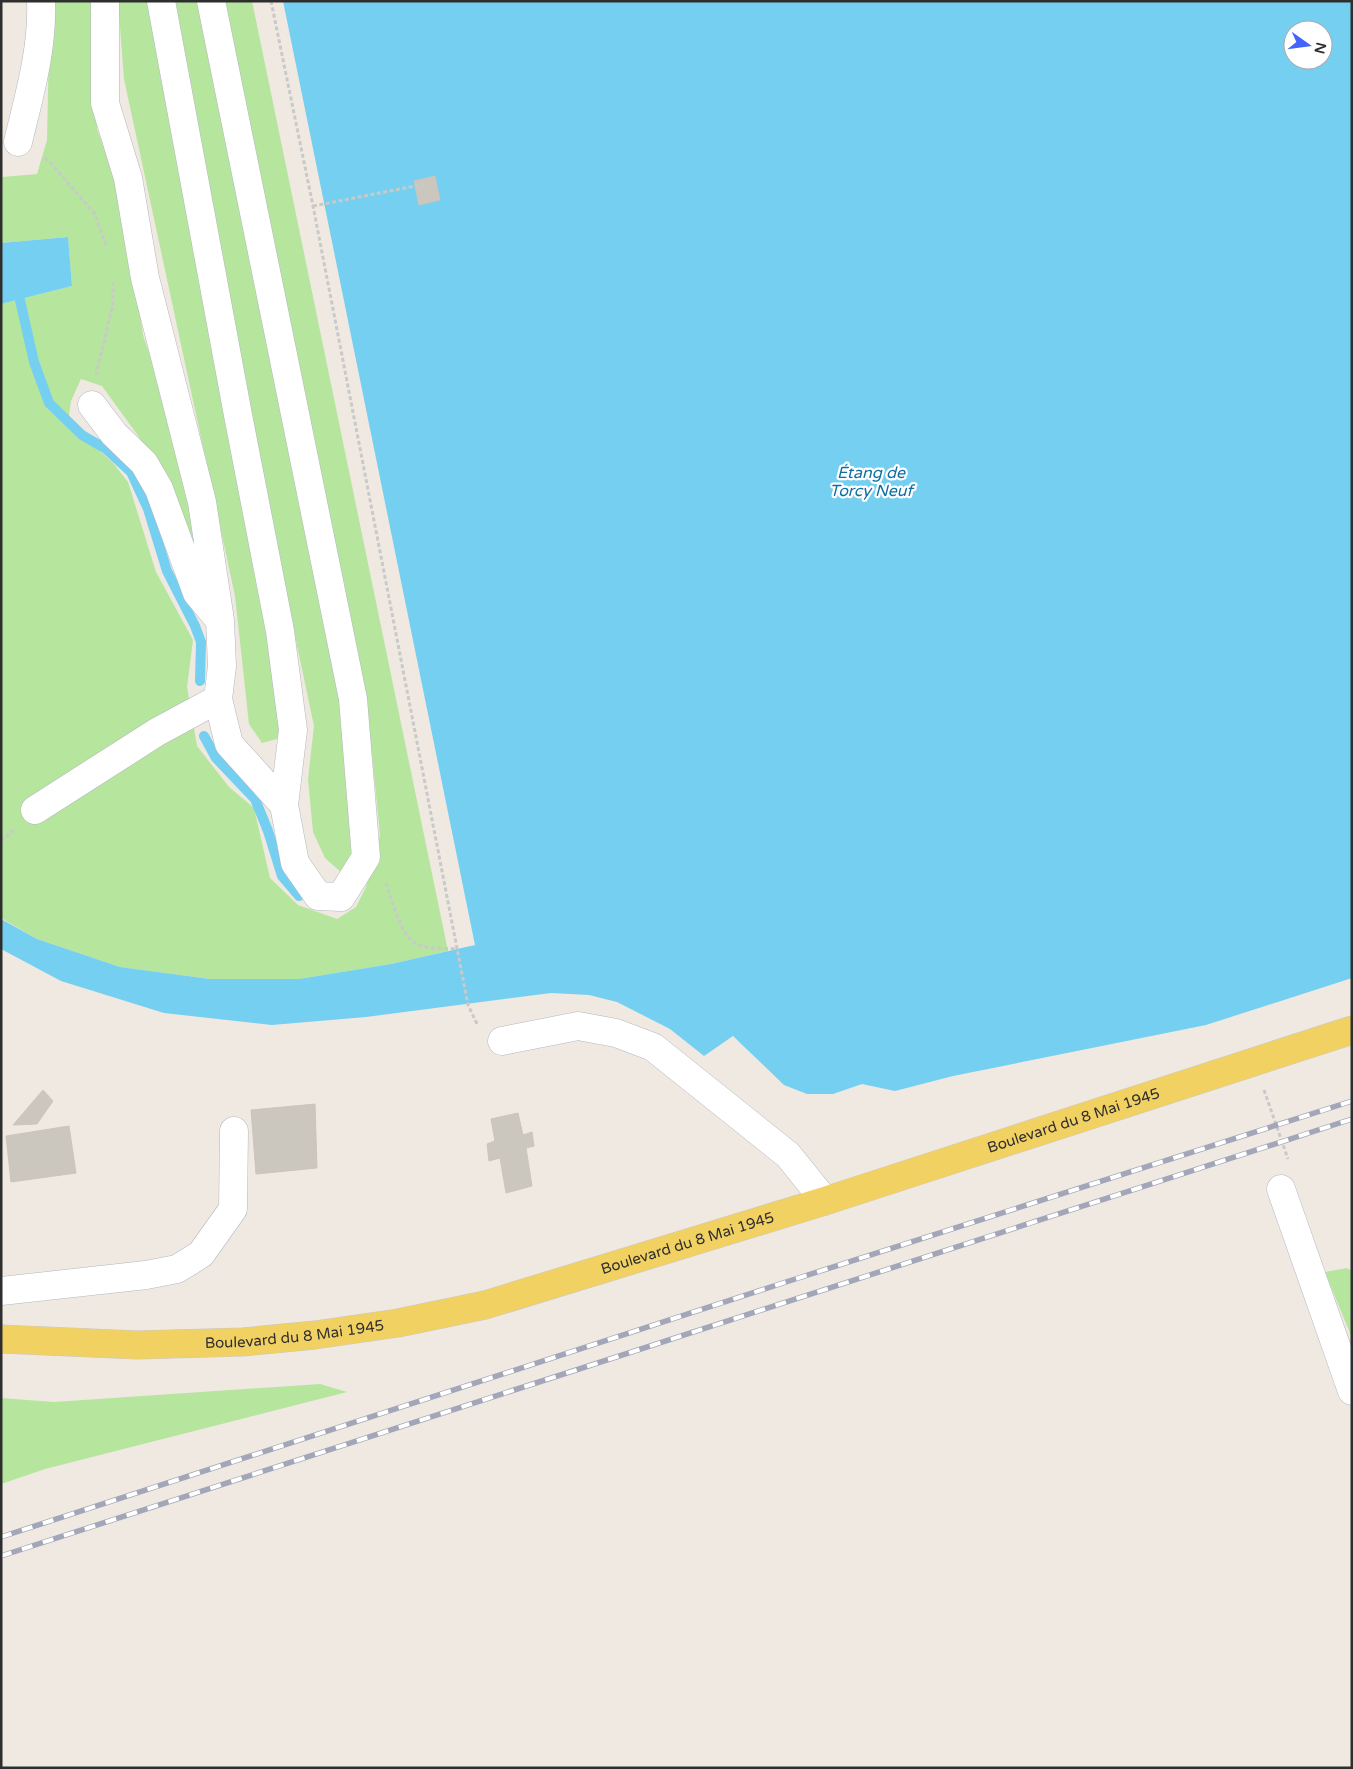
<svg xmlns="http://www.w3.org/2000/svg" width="1353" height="1769" font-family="'Varela Round',sans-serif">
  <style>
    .green { fill: #b6e59e }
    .water { fill: #75cff0; fill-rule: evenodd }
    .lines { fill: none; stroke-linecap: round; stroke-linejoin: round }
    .stream { stroke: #75cff0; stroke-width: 10 }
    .building { fill: #cbc7bf; stroke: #cbc5ba }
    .minor-casing { stroke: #b4b7c1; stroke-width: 29 }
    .major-casing { stroke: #c9c9c9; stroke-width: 29 }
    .path { stroke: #c9c9c9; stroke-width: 3; stroke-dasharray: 4 2.5; stroke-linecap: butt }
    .minor { stroke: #fff; stroke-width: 28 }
    .major { stroke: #f2d163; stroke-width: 28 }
    .rail-casing { stroke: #a3a6b8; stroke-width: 5.5 }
    .rail { stroke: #fff; stroke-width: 4; stroke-dasharray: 11; stroke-linecap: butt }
    .labels { text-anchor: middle; stroke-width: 4.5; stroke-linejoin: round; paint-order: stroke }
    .street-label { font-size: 15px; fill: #2e2e2e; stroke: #fff }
    .water-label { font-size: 16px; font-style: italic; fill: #0d6fa3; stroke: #fff }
  </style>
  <rect width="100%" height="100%" fill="#efe9e1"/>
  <path class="green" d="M50,1H93L97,129L124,204L143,335L170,415L203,569L191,549L139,437L102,386L81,379L71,401L68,422L113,463L128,482L156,572L193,640L187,687L197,746L229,787L254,808L270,878L298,905L337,919L356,907L366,887L380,835L372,754L359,672L222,1H252L448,951L391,964L299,979H210L120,967L37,939L1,918V304L72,286L68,237L1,243V105L2,177L37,174L47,140Z
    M118,1H148L274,634L283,714L277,739L262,743L249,724L235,596L124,79Z
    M161,1H204L341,695L356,847L343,874L325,858L313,832L308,779L314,726Z
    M1347,1268L1352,1271V1338L1325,1272Z
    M320,1384L347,1392L45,1469L1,1484V1398L54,1402Z"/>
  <path class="water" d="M283,1H1352V978L1206,1025L953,1076L895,1091L862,1084L833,1094H807L784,1085L733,1036L704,1056L670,1029L617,1002L589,995L551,993L366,1017L272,1025L164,1013L61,981L1,949V919L37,939L120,967L210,979H299L391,964L475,945ZM1293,30H1323V60H1293Z
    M68,237L72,286L1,304V243Z"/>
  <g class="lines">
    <path class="stream" d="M17,287L34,362L49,403L82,435L106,449L131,472L148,509L167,571L195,626L201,642L200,681
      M204,736L216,758L255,799L268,831L282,876L299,896"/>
  </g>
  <path class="building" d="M435,176L440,200L419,205L414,181Z
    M43,1090L53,1101L37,1124L13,1125Z
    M315,1104L317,1168L256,1174L251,1110Z
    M518,1113L523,1135L532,1132L534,1146L526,1148L532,1186L506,1193L500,1158L489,1161L487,1144L495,1141L491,1119Z
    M69,1126L76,1173L11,1182L6,1136Z"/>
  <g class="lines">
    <g class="minor-casing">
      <path id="minor" d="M105,1V103L128,178L145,278L202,502L220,620L222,666L218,699L229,744L284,805
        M161,1L238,415L280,631L293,730L284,805L295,863L318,896L341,897L366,857L353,699L211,1
        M18,142C29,96 43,49 41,1
        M92,405L114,434L144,463L159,489L197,593L217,617
        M35,810L157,732L218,699
        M502,1041L578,1026L616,1033L653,1047L788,1155L825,1201
        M1281,1189L1352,1391
        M1,1291L146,1275L177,1269L201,1254L233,1209L234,1131"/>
    </g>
    <g class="major-casing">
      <g id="major">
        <path id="s1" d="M1,1339L137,1345L243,1342L315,1335L398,1323L485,1305L825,1201L1352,1030"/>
      </g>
    </g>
    <path class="path" d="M271,1L313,206L468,1005L477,1024
      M45,158L48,160L94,213L106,245
      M313,206L425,184
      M96,375L113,304V283
      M1,841L14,830
      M386,883C392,899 400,934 415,943C427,950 445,948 458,949
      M1264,1090L1288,1159"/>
    <use href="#minor" class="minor"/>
    <use href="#major" class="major"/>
    <g class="rail-casing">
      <path id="rail" d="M1,1537L786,1282L1352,1101
        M1,1556L1352,1119"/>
    </g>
    <use href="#rail" class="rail"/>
  </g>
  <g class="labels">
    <g class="street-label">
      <text dy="5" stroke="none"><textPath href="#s1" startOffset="1104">Boulevard du 8 Mai 1945</textPath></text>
      <text dy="5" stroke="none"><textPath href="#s1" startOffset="699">Boulevard du 8 Mai 1945</textPath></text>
      <text dy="5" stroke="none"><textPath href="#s1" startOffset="294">Boulevard du 8 Mai 1945</textPath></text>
    </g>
    <g class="water-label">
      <text x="871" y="478">Étang de<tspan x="871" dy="18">Torcy Neuf</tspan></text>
    </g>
  </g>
  <rect width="1353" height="1769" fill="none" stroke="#2e2e2e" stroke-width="5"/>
  <g transform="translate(1308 45) rotate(104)"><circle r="24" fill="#ffffff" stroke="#ababab"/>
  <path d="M0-4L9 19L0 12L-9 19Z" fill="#4264fb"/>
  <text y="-8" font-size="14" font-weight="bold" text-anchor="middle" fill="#2e2e2e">N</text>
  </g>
</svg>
